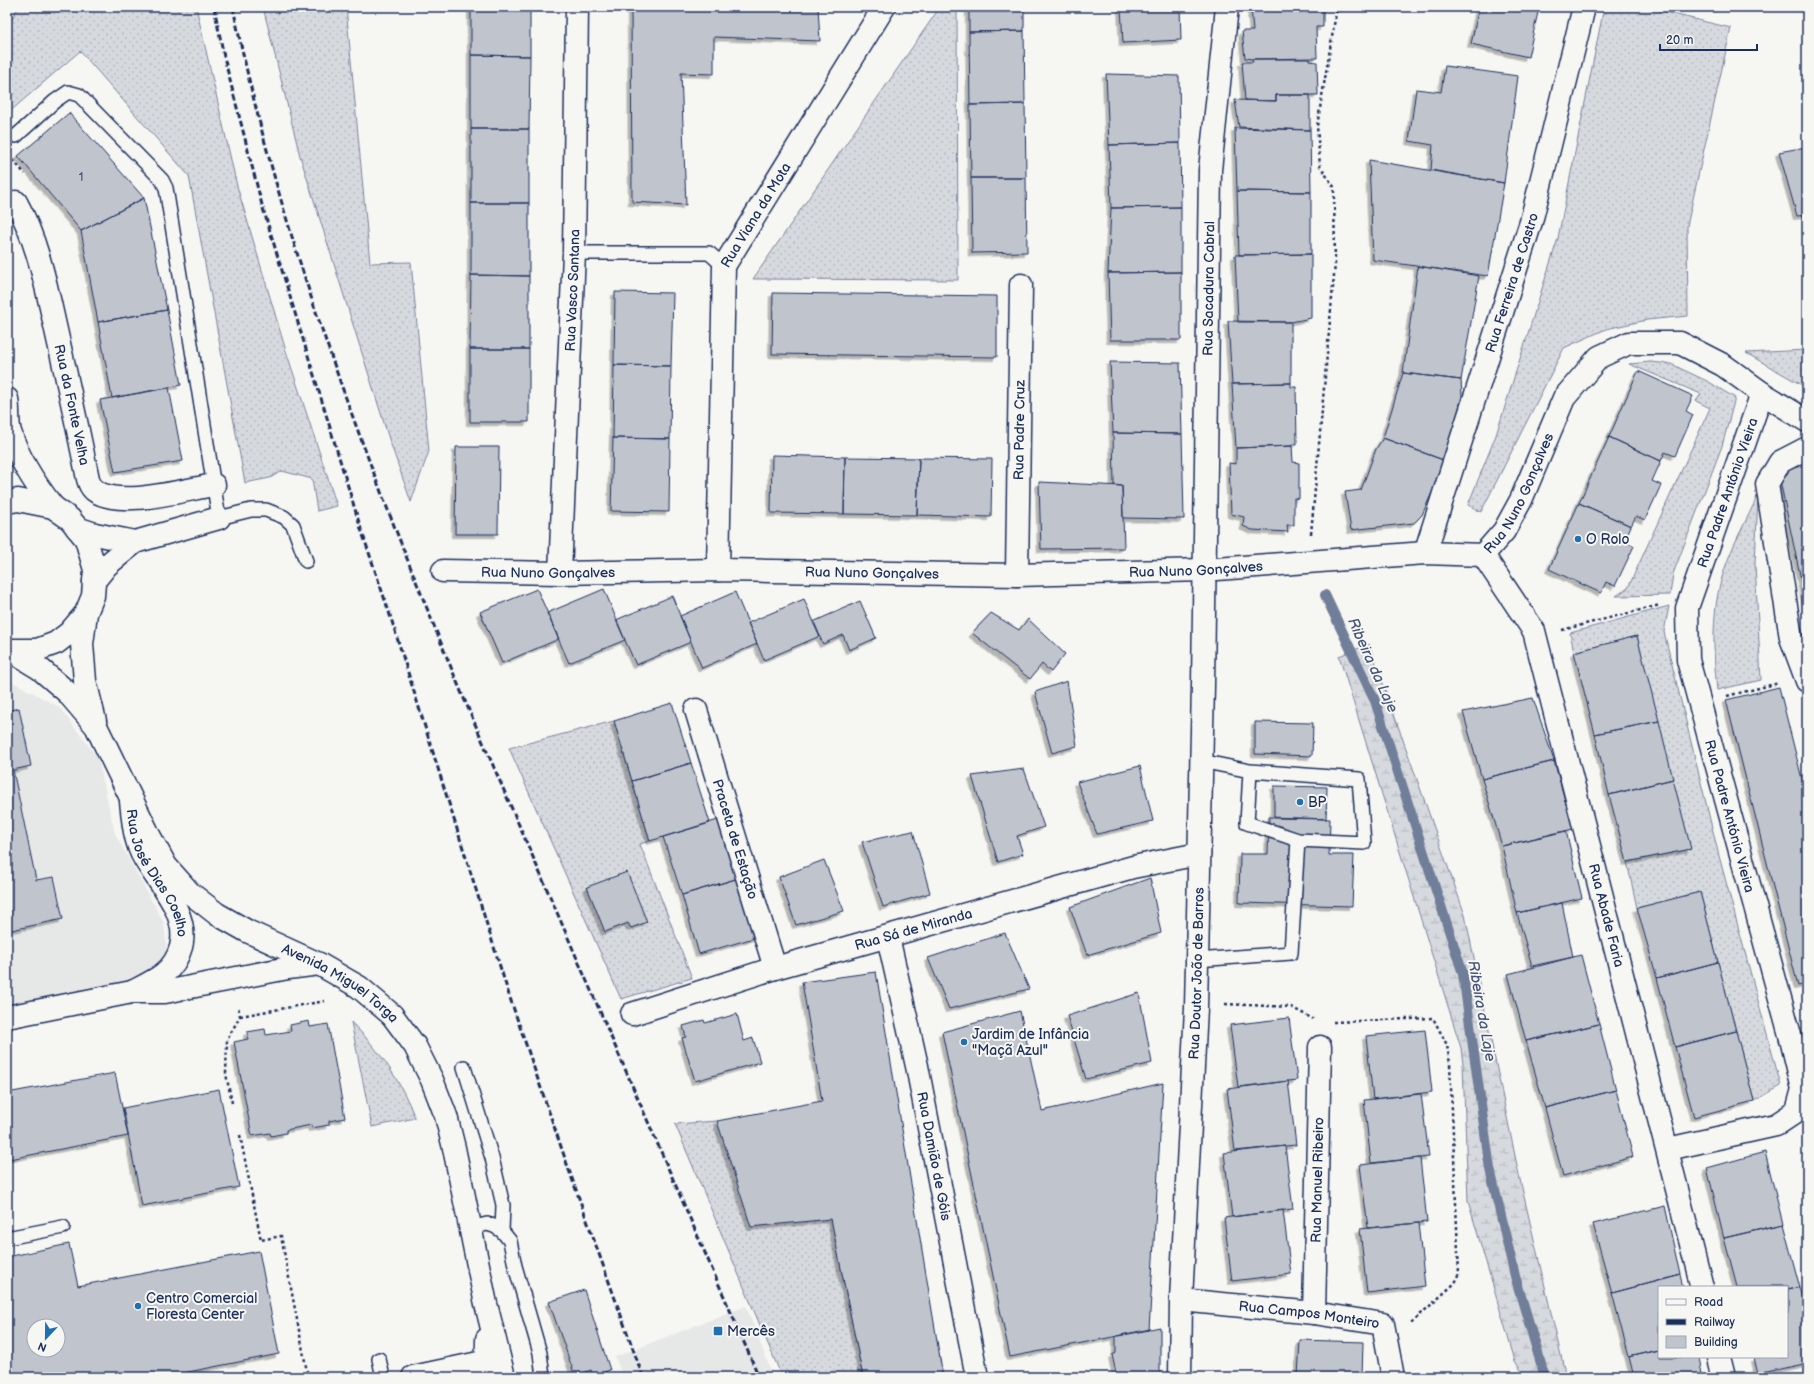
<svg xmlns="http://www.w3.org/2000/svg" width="1814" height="1384" font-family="'Balsamiq Sans',sans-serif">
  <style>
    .built { fill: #e6e7e7 }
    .grass { fill: url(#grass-dots); stroke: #78849e }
    .wetland { fill: url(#wetland-marsh); stroke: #78849e }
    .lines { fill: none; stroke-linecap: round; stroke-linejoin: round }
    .stream { stroke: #717e99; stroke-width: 10 }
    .building { fill: #c0c4cd; stroke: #1b2f5e; fill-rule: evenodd; filter: url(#shadow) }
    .lane-casing { stroke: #1b2f5e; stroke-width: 16 }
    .street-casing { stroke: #1b2f5e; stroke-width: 25 }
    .secondary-casing { stroke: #1b2f5e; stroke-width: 25 }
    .path { stroke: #1b2f5e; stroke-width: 2.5; stroke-dasharray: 3 3; stroke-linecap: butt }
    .lane { stroke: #f6f6f2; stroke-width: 13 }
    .street { stroke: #f6f6f2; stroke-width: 22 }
    .secondary { stroke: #f6f6f2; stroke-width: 22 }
    .rail { stroke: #1b2f5e; stroke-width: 3; stroke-dasharray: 6 3; stroke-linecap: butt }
    .poi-dot { fill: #1f6fb2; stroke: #f6f6f2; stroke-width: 1.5 }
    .labels { text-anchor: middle; stroke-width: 4; stroke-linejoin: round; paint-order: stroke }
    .number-label { font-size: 12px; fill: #44547a }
    .street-label { font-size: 14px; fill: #1b2f5e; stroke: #f6f6f2 }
    .poi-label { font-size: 14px; fill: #1b2f5e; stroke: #f6f6f2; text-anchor: start }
    .water-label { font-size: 15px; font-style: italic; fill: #46567b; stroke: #f6f6f2 }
  </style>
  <defs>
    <pattern id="grass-dots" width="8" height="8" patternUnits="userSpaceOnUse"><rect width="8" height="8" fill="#d6d9dd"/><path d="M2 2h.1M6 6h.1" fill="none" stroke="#b7bbc0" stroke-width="1.8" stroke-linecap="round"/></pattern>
    <pattern id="wetland-marsh" width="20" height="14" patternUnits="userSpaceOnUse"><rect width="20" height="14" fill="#d6d9dd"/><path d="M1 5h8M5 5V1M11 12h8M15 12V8" fill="none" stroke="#b7bbc0"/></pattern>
    <filter id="shadow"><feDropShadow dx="-3.5" dy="3.5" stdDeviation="0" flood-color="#0004"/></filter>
  </defs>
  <rect width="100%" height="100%" fill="#f6f6f2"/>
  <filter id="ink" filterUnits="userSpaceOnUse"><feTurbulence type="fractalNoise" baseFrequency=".025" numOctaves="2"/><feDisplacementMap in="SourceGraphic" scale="8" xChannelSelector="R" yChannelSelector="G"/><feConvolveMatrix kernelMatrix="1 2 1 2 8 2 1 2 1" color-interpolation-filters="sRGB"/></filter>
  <g filter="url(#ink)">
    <path class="built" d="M7,679L59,707L98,758L115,834L164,923L167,952L142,980L7,1007Z
      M746,1306L773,1377H623L615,1357Z"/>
    <path class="grass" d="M18,7H196L237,186L286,351L337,506L317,511L312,479L282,471L270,478L245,483L189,176L80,51L7,114V29Z
      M263,7H346L370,263L411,262L429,451L411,502L389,439L300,156Z
      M940,7H957L958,280L753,279Z
      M1604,7H1644L1731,28L1687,226L1688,316L1647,320L1606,329L1564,348L1481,512L1468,505L1496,435L1558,238Z
      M1807,350V388L1746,353Z
      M1650,362L1671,364L1709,382L1735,398L1722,446L1673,574L1670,595L1616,596L1628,588L1710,408L1696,401L1701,394L1629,364Z
      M1758,495L1755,564L1761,680L1717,690C1713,652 1711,608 1724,571C1732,545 1747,520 1758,495Z
      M1669,606L1664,632L1719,856L1781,1086L1754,1101L1700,892L1637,908L1627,862L1690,849L1637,636L1574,652L1570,633Z
      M614,721L650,841L640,844L692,978L621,999L509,748Z
      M351,1022C380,1051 400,1079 415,1118L372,1127Z
      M717,1121L831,1219L863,1377H782L675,1124Z"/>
    <path class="wetland" d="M1369,644L1465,915L1519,1175L1566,1377H1525L1515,1361L1468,1201L1463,1064L1461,1048L1339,656Z"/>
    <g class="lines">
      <path class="stream" d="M1325,595L1375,701L1463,974L1490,1169L1515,1276L1545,1377"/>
    </g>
    <path class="building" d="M471,7H530V56L471,55Z
      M631,7H818L820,41L714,37V74L681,73L686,205L632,202Z
      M969,7H1024V31L969,32Z
      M1121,7H1180L1181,40L1123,43Z
      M1251,7H1323V27H1316L1317,58L1252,59L1245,58L1242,31H1253Z
      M1479,7H1517L1538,12L1528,57L1471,44Z
      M1024,31L1025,104L970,105L969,32Z
      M471,55L530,56L529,129H471Z
      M1252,59H1310V61L1317,62L1318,95H1276V101L1245,100L1242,62H1253Z
      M1445,66L1518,76L1504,183L1431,170L1433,145L1409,141L1416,89L1441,92Z
      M1106,74L1179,76L1180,143L1109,145Z
      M1276,95H1310V130L1239,127L1235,100L1276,101Z
      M1025,104L1026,178H971L970,105Z
      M69,113L144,198L81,231L18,156Z
      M1235,128L1310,130L1311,192L1237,191Z
      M471,129H529V203H471Z
      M1180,143L1181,207L1111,208L1109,145Z
      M1806,147L1807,215L1797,216L1779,152Z
      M1369,160L1504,183L1488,276L1373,260Z
      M971,178H1026L1027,252L972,253Z
      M1237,191L1311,192V254L1239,255Z
      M144,198L167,310L98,322L81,231Z
      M471,203H529V276L471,275Z
      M1181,207V272L1108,273L1111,208Z
      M1311,254V318L1291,322H1238L1235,255Z
      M1418,266L1479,276L1461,380L1403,373Z
      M1181,272V340H1110L1108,273Z
      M471,275L529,276V349H470Z
      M615,292L673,293L671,366L614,365Z
      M773,293L997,296V357L772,354Z
      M167,310L181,385L112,398L98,322Z
      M1228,321L1291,322V383L1232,384Z
      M470,349H529V422H470Z
      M1110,362L1180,363L1182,434L1113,433Z
      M614,365L671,366L670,439L613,438Z
      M1638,371L1693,396L1686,411L1693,415L1675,456L1665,452L1661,461L1609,437Z
      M1403,373L1461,380L1462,396L1446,461L1383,438Z
      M1291,383V387H1296L1297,444H1292V446L1236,448L1232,384Z
      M169,388L183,461L115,472L100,400Z
      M1113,433L1182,434L1184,519L1123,518L1122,486L1114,485Z
      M1609,437L1661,461L1652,481L1661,485L1645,520L1636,516L1631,526L1579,503Z
      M613,438L670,439L669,512L611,511Z
      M1383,438L1446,461L1422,515L1414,523L1351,530L1345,492L1361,490L1376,449Z
      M1292,446L1293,462L1299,463V499L1294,498V525H1287L1288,532L1252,530L1243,526L1244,517L1231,514L1229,463L1236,464V448Z
      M456,447H499L498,534H455Z
      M772,455L845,457L844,514L771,513Z
      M845,457L919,458L917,515L844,514Z
      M919,458L992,459L991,517L917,515Z
      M1807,465V608L1778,471Z
      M1039,482L1122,486L1124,548L1041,549Z
      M1579,503L1631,526L1624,541L1634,546L1615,586L1606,582L1601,593L1549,569Z
      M537,589L559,639L502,663L480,612Z
      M604,589L625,640L569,663L547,613Z
      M735,592L757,644L702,668L680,616Z
      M672,596L691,642L636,665L616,620Z
      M804,599L820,636L764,660L748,623Z
      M860,601L876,638L849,650L843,635L823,644L813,622Z
      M991,613L1019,630L1028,619L1065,654L1051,672L1042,664L1030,679L972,633Z
      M1637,636L1659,721L1595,734L1574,652Z
      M1067,681L1077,746L1052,753L1035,692Z
      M1779,687L1807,799V984L1798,986L1726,700Z
      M1533,698L1554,761L1482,779L1463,712Z
      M672,703L691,763L632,781L614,721Z
      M19,708L31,766L13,770L36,880L54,877L63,919L7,931V711Z
      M1659,721L1673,779L1609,795L1595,734Z
      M1255,722L1313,723L1312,756L1255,754Z
      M1554,761L1573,829L1502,846L1482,779Z
      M691,763L710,823L650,841L632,781Z
      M1140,766L1153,821L1097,834L1077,782Z
      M1024,769L1044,827L1017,836L1023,854L998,862L972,776Z
      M1673,779L1691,849L1627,862L1609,795Z
      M1274,786L1327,787L1326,819L1274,818Z
      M1269,817L1330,819L1329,855H1354L1352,906L1239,903L1240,854H1268Z
      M721,819L739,878L682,895L663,837Z
      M913,831L930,893L883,907L862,842Z
      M1566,831L1582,898L1517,913L1502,846Z
      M824,860L844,911L796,925L779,877Z
      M627,872L647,922L631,928L628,923L605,932L587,887Z
      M739,878L757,937L699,954L682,895Z
      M1150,878L1161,933L1087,955L1070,907Z
      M1700,892L1718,962L1657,978L1637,908Z
      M1562,903L1573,957L1532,966L1517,913Z
      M1005,933L1029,989L949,1009L928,958Z
      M1581,955L1599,1024L1526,1041L1508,974Z
      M1718,962L1736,1031L1675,1047L1657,978Z
      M876,972L943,1377H863L831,1219L751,1227L717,1121L822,1101L802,982Z
      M1139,993L1152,1063L1086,1079L1067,1016Z
      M1020,1011L1042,1111L1163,1083L1149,1330L1010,1357L942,1032Z
      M737,1014L744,1041L753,1038L760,1062L695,1081L682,1038L686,1037L683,1026L704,1020L705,1023Z
      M1289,1018L1297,1080L1238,1087L1230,1025Z
      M309,1021L310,1027L328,1024L345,1118L329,1121V1125L312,1128L311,1125L286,1130V1133L271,1136L270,1133L252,1136L234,1042L248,1039L247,1032L265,1029L266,1035L291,1031L290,1025Z
      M1599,1024L1616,1090L1545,1108L1526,1041Z
      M1425,1030L1432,1092L1373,1099L1366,1036Z
      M1736,1031L1754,1101L1694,1117L1675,1047Z
      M115,1073L128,1136L10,1159L7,1144V1093Z
      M1288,1081L1296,1145L1235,1151L1227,1089Z
      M219,1089L239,1187L142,1206L123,1108Z
      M1616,1090L1633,1157L1563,1176L1545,1108Z
      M1421,1094L1429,1157L1371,1163L1364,1100Z
      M1285,1146L1293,1209L1232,1217L1224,1153Z
      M1765,1152L1783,1224L1724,1238L1707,1168Z
      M1420,1158L1427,1222L1368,1228L1360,1165Z
      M1665,1206L1680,1275L1612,1293L1593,1224Z
      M1283,1210L1291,1274L1232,1281L1224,1218Z
      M1418,1223L1425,1286L1367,1293L1360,1229Z
      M1783,1224L1800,1288L1787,1291V1287H1737L1724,1238Z
      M69,1244L78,1286L259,1251L279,1354L163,1377H7V1257ZM34,1326H58V1350H34Z
      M1680,1275L1683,1287H1659V1350L1629,1357L1612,1293Z
      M1800,1288L1807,1314V1362L1758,1373L1754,1357H1787V1291Z
      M584,1290L610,1370L593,1376L591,1370L575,1376L549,1302Z
      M1160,1327V1377H1117L1112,1355L1116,1353V1336Z
      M1300,1340L1363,1342L1362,1377H1298Z
      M1659,1350V1357H1699L1703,1377H1634L1629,1357Z
      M1486,1372L1487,1377H1458Z"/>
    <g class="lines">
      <g class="lane-casing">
        <path id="lane" d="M16,136L55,101L68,92L79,95L162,180L166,188L219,518L251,510H266L284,517L293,525L306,561
          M574,253H709L724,266
          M1201,761L1250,771L1247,823L1298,840L1364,843L1359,779L1250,771
          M1197,960L1291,953L1298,840
          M464,1067L492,1158L503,1205L502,1231
          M470,1228L487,1224L494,1226L502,1231L510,1241L515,1266L540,1353L543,1377
          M7,1238L63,1227
          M379,1359L383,1377"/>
      </g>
      <g class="street-casing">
        <g id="street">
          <path id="s1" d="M16,202C38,242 46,286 56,330C67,379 78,429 88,479C89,483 91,487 94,490C119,509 183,490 214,485"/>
          <path d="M1807,448L1780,462L1767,484L1791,638L1807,681"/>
          <path d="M77,528L95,534L135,542"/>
          <path id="s2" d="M1425,553L1531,222L1584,7"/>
          <path id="s3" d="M1483,555L1534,631L1702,1287"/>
          <path id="s4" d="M718,570L724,266L884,7"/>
          <path id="s5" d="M443,571L560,573L718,570L1017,575L1204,570L1425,553L1483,555L1504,531L1521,500L1564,398L1599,357L1629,343H1680L1723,365L1762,393L1807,421"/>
          <path id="s6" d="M560,573L574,253L577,7"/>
          <path id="s7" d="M1017,575L1021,285"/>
          <path d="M94,581L107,565L135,542L219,518"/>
          <path id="s8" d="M696,710L775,968"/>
          <path id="s9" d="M131,801C133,819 134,837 142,854C156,882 190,912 181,947C174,972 156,980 134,991"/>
          <path id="s10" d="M888,937L917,1066L977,1377"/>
          <path id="s11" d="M632,1014L775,968L1133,867L1199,854"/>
          <path d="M7,1017L132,992H165L288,968L319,964"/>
          <path id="s12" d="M1668,1149L1776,1125L1797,1111L1803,1089L1790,1035L1688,660L1687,608L1762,393"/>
          <path id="s13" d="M1181,1300L1314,1313L1383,1324L1393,1377"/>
          <path id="s14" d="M1314,1313L1320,1047"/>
          <path d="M1719,1357L1724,1377"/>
          <path d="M413,1377L488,1361"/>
        </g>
      </g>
      <g class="secondary-casing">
        <g id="secondary">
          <path d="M7,399C9,409 7,422 10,432C19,460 35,484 53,507"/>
          <path d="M7,502L18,500L53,507L70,519L86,539L95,570L93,596L86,613L69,633L56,643L37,650H8"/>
          <path d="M86,613L82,644L85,681L95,721"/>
          <path id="s15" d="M11,651L39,668L67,692L96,726L150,837L166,866L190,893L217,914L247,931L319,964L359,987L392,1015L415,1046L432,1080L446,1116L454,1148L486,1304L504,1377"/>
          <path d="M486,1377L487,1339"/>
          <path id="s16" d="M1180,1377L1181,1300L1196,1008L1203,685L1210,170L1227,7"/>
        </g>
      </g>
      <path class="path" d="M13,160L25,174
        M1311,534L1335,264L1334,187L1320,166L1317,126L1337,7
        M1562,630L1660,605
        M1727,696L1779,683
        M1225,1004L1291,1007L1313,1019
        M240,1016L325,1001
        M1333,1022L1433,1018L1447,1045L1450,1064L1459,1275L1455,1283L1411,1323
        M232,1103L226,1074L227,1040L240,1016L238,1006
        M240,1135L261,1240L281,1236L308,1377"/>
      <use href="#lane" class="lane"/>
      <use href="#street" class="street"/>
      <use href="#secondary" class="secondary"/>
      <path class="rail" d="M214,7L224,57L262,205L361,529L389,612L509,995L569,1170L643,1377
        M233,7C281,244 370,471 462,694L759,1377"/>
    </g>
  </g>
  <g class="poi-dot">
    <circle cx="1578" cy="539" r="4"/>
    <circle cx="1300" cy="802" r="4"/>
    <circle cx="964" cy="1042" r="4"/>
    <circle cx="138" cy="1306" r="4"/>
    <rect x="713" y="1326" width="10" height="10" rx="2"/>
  </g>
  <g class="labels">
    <g class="number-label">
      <text x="81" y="181">1</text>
    </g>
    <g class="street-label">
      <text dy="5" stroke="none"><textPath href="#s4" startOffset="364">Rua Viana da Mota</textPath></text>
      <text dy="5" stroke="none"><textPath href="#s2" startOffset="284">Rua Ferreira de Castro</textPath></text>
      <text dy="5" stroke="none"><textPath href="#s16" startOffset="1089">Rua Sacadura Cabral</textPath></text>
      <text dy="5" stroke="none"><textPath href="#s6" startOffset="283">Rua Vasco Santana</textPath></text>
      <text dy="5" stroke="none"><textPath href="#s1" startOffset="211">Rua da Fonte Velha</textPath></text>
      <text dy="5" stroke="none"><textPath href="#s7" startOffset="145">Rua Padre Cruz</textPath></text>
      <text dy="5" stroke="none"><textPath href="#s5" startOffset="1113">Rua Nuno Gonçalves</textPath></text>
      <text dy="5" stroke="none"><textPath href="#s12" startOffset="777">Rua Padre António Vieira</textPath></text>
      <text dy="5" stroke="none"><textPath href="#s5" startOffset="753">Rua Nuno Gonçalves</textPath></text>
      <text dy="5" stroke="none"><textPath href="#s5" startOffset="105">Rua Nuno Gonçalves</textPath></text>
      <text dy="5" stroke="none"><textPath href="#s5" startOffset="429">Rua Nuno Gonçalves</textPath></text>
      <text transform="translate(1730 816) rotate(75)" y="5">Rua Padre António Vieira</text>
      <text dy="5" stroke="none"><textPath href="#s8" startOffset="135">Praceta de Estação</textPath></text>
      <text dy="5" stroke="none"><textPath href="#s9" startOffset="78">Rua José Dias Coelho</textPath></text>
      <text dy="5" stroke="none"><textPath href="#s3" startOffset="385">Rua Abade Faria</textPath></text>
      <text dy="5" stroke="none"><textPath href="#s11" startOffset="294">Rua Sá de Miranda</textPath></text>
      <text dy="5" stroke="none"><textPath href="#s16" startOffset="404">Rua Doutor João de Barros</textPath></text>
      <text dy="5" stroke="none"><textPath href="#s15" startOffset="483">Avenida Miguel Torga</textPath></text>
      <text dy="5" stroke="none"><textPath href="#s10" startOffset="224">Rua Damião de Góis</textPath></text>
      <text dy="5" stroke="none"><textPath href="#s14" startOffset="133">Rua Manuel Ribeiro</textPath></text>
      <text dy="5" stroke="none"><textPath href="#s13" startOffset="129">Rua Campos Monteiro</textPath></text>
    </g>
    <g class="poi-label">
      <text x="1586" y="544">O Rolo</text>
      <text x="1308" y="807">BP</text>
      <text x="972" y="1039">Jardim de Infância<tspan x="972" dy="16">"Maçã Azul"</tspan></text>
      <text x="146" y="1303">Centro Comercial<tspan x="146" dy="16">Floresta Center</tspan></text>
      <text x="727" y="1336">Mercês</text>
    </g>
    <g class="water-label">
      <text transform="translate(1373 665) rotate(66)" y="5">Ribeira da Laje</text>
      <text transform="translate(1482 1011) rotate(80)" y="5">Ribeira da Laje</text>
    </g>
  </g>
  <rect width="1814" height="1384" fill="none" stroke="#f6f6f2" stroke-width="24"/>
  <rect x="12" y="12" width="1790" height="1360" fill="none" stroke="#1b2f5e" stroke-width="1.5" filter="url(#ink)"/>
  <rect x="1658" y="1286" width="130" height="72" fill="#f6f6f2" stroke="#9ea6b7"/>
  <rect x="1666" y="1299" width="20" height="6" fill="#f6f6f2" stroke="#9ea6b7"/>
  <text x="1694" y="1306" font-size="12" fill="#1b2f5e">Road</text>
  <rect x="1666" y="1319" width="20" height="6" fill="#1b2f5e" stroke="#9ea6b7"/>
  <text x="1694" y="1326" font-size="12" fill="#1b2f5e">Railway</text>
  <rect x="1666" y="1336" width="20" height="12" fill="#c0c4cd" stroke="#9ea6b7"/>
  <text x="1694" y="1346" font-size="12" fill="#1b2f5e">Building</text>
  <g transform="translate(46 1338) rotate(202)"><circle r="19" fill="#f6f6f2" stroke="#9ea6b7"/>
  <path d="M0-3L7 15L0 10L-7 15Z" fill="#1f6fb2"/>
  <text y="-6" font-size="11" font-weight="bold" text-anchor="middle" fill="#1b2f5e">N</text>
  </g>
  <path d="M1660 44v6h97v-6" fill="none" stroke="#1b2f5e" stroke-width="2"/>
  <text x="1666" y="44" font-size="12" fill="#1b2f5e" stroke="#f6f6f2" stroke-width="3" paint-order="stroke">20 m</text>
</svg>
